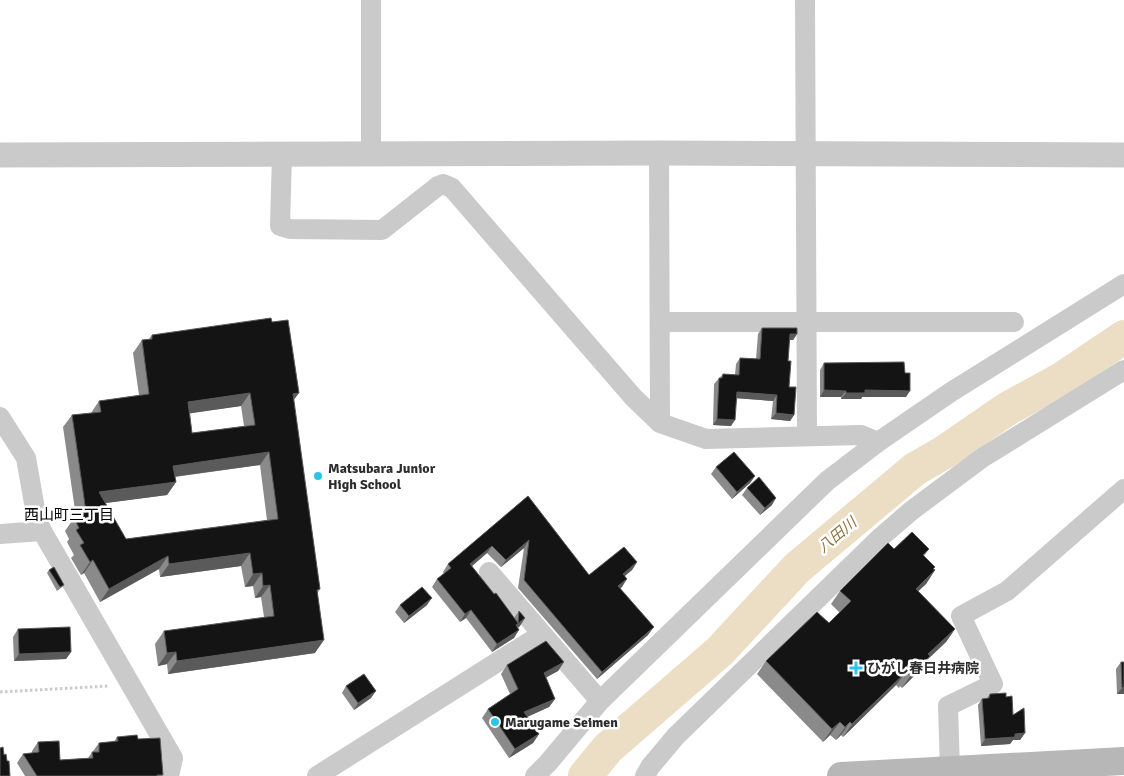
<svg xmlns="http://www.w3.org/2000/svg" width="1124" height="776" font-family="Signika,'Noto Sans JP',sans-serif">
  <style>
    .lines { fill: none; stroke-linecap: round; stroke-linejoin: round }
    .river { stroke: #ecdec5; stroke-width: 34 }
    .path { stroke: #cacaca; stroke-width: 3; stroke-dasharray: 2.5 2.5; stroke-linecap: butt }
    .minor { stroke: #cacaca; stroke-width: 20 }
    .tertiary { stroke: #cacaca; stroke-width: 25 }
    .secondary { stroke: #b7b7b7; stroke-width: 28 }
    .wall { fill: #8a8a8a; fill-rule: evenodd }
    .shaded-wall { fill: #5a5a5a }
    .building { fill: #141414; stroke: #5a5a5a; fill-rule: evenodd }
    .poi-dot { fill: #2ac4e9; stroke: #fff; stroke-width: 2 }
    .labels { text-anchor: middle; stroke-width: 5; stroke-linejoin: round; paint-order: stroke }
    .poi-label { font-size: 14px; font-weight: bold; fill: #2d2d2d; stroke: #fff; text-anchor: start }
    .neighbourhood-label { font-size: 15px; fill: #000; stroke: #fff }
    .water-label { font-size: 15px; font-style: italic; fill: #90723a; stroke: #fff }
  </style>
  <rect width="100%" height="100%" fill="#fff"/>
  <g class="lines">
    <path class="river" d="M585,776L608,748L720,651L797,568L915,469L943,453L1007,409L1060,380L1124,337"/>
    <path class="path" d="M0,692L109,686"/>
    <path class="minor" d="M371,0V154
      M805,0L807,436
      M659,153L660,423
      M282,154L280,226L290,229L382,230L438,186L443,184L452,188L633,397L660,423L706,439L861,435L878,442
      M660,322H1014
      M0,417L26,458L37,520L42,531L173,758L169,776
      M0,534L42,531
      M489,572L600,701
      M950,770L948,706L993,684L961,616L1007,591L1124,489
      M317,776L542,634
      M535,776L548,763L600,701L827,481L878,442L951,392L1124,284
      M645,776L650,767L676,736L881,537L911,511L982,458L1124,370"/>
    <path class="tertiary" d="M0,155L659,153L1124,155"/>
    <path class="secondary" d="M841,776L1124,761"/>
  </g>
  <path class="wall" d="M272,322L293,400L320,589L318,592L315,653L168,674L167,664L158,666L155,644L164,631L264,617L261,597L255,598L253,586L245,587L241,566L160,577L159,569L100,602L84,573L81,575L71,558L74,555L67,542L69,539L65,531L74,518L76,517L63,427L72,415L91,413L99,401L139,395L133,353L142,340L149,339L152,335ZM241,406L244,426L192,433L190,413ZM260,465L267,520L126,539L105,503L167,495L176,482L175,477Z
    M762,328L797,334L793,340H789L788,361L789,387L794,415L790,421L771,419L773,401L737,398L731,426L713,425L714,384L723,374L735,375L736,364L740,358L756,359L758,334Z
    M824,363L906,397H862L861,399H841V397H820V370Z
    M716,467L755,476L750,483L732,499L711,474Z
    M747,488L772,505L760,515L742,495Z
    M528,496L589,575L637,562L632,570L625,576L622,587L620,588L648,635L597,679L518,588L524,548L501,567L487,553L472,566L514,618L519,611L520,626L518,628L514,638L492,652L466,618L460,622L432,587L437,579L444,574L443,572L448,564Z
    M894,549H929L924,556L935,570L926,584L918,591L955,629L946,642L928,659L921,669L902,688L900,686L899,688L896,685L843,737L841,735L836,740L830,735L823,742L757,674L766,661L829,623L840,613L831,604L840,591Z
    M49,570L64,585L61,588L57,591L47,573Z
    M400,605H427L404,623L395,612Z
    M18,629L71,652L66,659L14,661L13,637Z
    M564,662L558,671L546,677L555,699L549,707L527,717L539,734L533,743L509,758L482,718L488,709L510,694L501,674L507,665Z
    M1121,662L1124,694H1117L1116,669Z
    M346,686L371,698L354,710L342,693Z
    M990,694L1006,697L1013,715L1025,733L1020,740H1013L1010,744L981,746L978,705L982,699L987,698Z
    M117,737L138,739L162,776H25L17,763L23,754L32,753V751L38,742L60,760L88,758L99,743L114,742Z"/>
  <path class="shaded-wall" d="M790,334H797L793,340H785Z
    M824,390L846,391L841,397H820Z
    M865,390L910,391L906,397H862L861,399H841L846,393Z
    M737,392L777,395L773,401L733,398Z
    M250,393L241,406L179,415L188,402Z
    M299,393L290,405L293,394Z
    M776,413L794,415L790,421L771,419Z
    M717,419L735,420L731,426L713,425Z
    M269,452L260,465L164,478L173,466Z
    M755,476L750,483L732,499L737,492Z
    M176,482L167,495L91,505L99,492Z
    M776,498L772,505L760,515L765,508Z
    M529,540L524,548L501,567L506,560Z
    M492,546L487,553L465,572L470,564Z
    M250,553L241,566L160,577L169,564Z
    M168,556L159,569L100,602L109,589Z
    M93,560L84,573L81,575L90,562Z
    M637,562L632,570L617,582L623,574Z
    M935,570L926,584L907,602L916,589Z
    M262,573L253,586L245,587L253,574Z
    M627,579L622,587L613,594L618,586Z
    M270,585L261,597L255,598L263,586Z
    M432,598L427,605L404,623L409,616Z
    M471,610L466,618L460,622L465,614Z
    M525,618L520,626L510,633L516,625Z
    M654,627L648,635L597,679L602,672Z
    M955,629L946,642L928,659L921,669L902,688L911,675L928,654Z
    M519,630L514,638L492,652L497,644Z
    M324,640L315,653L168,674L177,661Z
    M71,652L66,659L14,661L19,654Z
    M176,652L167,664L158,666L167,653Z
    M564,662L558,671L538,682L544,673Z
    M906,672L896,685L843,737L852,724Z
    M1124,687V694H1117L1122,688Z
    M376,691L371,698L354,710L358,703Z
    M555,699L549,707L518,721L524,712Z
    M840,722L830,735L823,742L832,729Z
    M850,722L841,735L836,740L845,727Z
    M1025,733L1020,740H1013L1010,744L981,746L985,739L1015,734Z
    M539,734L533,743L509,758L515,749Z"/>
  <path class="building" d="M271,318L272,322L288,320L299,393L293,394L320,589L317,590L324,640L177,661L176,652L167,653L164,631L274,616L270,585L263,586L262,573L253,574L250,553L169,564L168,556L109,589L93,560L90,562L80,545L84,543L76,530L79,528L74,518L86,512L72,415L101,412L99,401L149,394L142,340L152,339V335ZM250,393L255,425L192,433L188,402ZM269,452L278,519L126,539L99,492L176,482L173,466Z
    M762,328H797V334H790L788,361H791L789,387H796L794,415L776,413L777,395L737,392L735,420L717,419L719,378H722L723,374L739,375L740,358L760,359Z
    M904,362L905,373H910V391L865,390V393H846V391L824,390V363Z
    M734,452L755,476L737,492L716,467Z
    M759,477L776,498L765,508L747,488Z
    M528,496L589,575L624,547L637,562L623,574L627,579L618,586L654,627L602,672L524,580L529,540L506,560L492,546L470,564L494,594L496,593L518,623L519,611L525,618L516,625L519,630L497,644L471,610L465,614L437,579L451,568L448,564Z
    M912,532L929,549L923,555L935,567L933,569L935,570L916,589L955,629L928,654L930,656L911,675L909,673L908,675L906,672L852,724L850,722L845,727L840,722L832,729L766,661L817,612L829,623L851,601L840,591L888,543L894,549Z
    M54,567L64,585L60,587L49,570Z
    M422,587L432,598L409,616L400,605Z
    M70,627L71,652L19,654L18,629Z
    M546,641L564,662L544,673L555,699L524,712L539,734L515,749L488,709L518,689L507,665Z
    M1121,662H1124V687L1122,688Z
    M364,674L376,691L358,703L346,686Z
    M1006,693V697L1012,696L1013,715L1024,708L1025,733L1015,734V737L985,739L982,699L989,698L990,694Z
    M137,735L138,739L160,738L163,775H157V776H37L23,754L39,752L38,742L59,741L60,760L93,758L92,752H99V743L118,741L117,737Z
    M3,747L4,755L6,754L7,761H9L10,776H0V748Z"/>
  <g class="poi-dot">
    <circle cx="318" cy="476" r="5"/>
    <path d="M853.5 660.5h5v5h5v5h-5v5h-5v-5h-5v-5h5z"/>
    <circle cx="495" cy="722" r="5"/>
  </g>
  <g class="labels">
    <g class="poi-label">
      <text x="328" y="473">Matsubara Junior<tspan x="328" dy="16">High School</tspan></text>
      <text x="867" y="673">ひがし春日井病院</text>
      <text x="505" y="727">Marugame Seimen</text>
    </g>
    <g class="neighbourhood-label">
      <text x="69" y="520">西山町三丁目</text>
    </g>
    <g class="water-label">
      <text transform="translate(837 535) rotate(-40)" y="5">八田川</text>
    </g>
  </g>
</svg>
